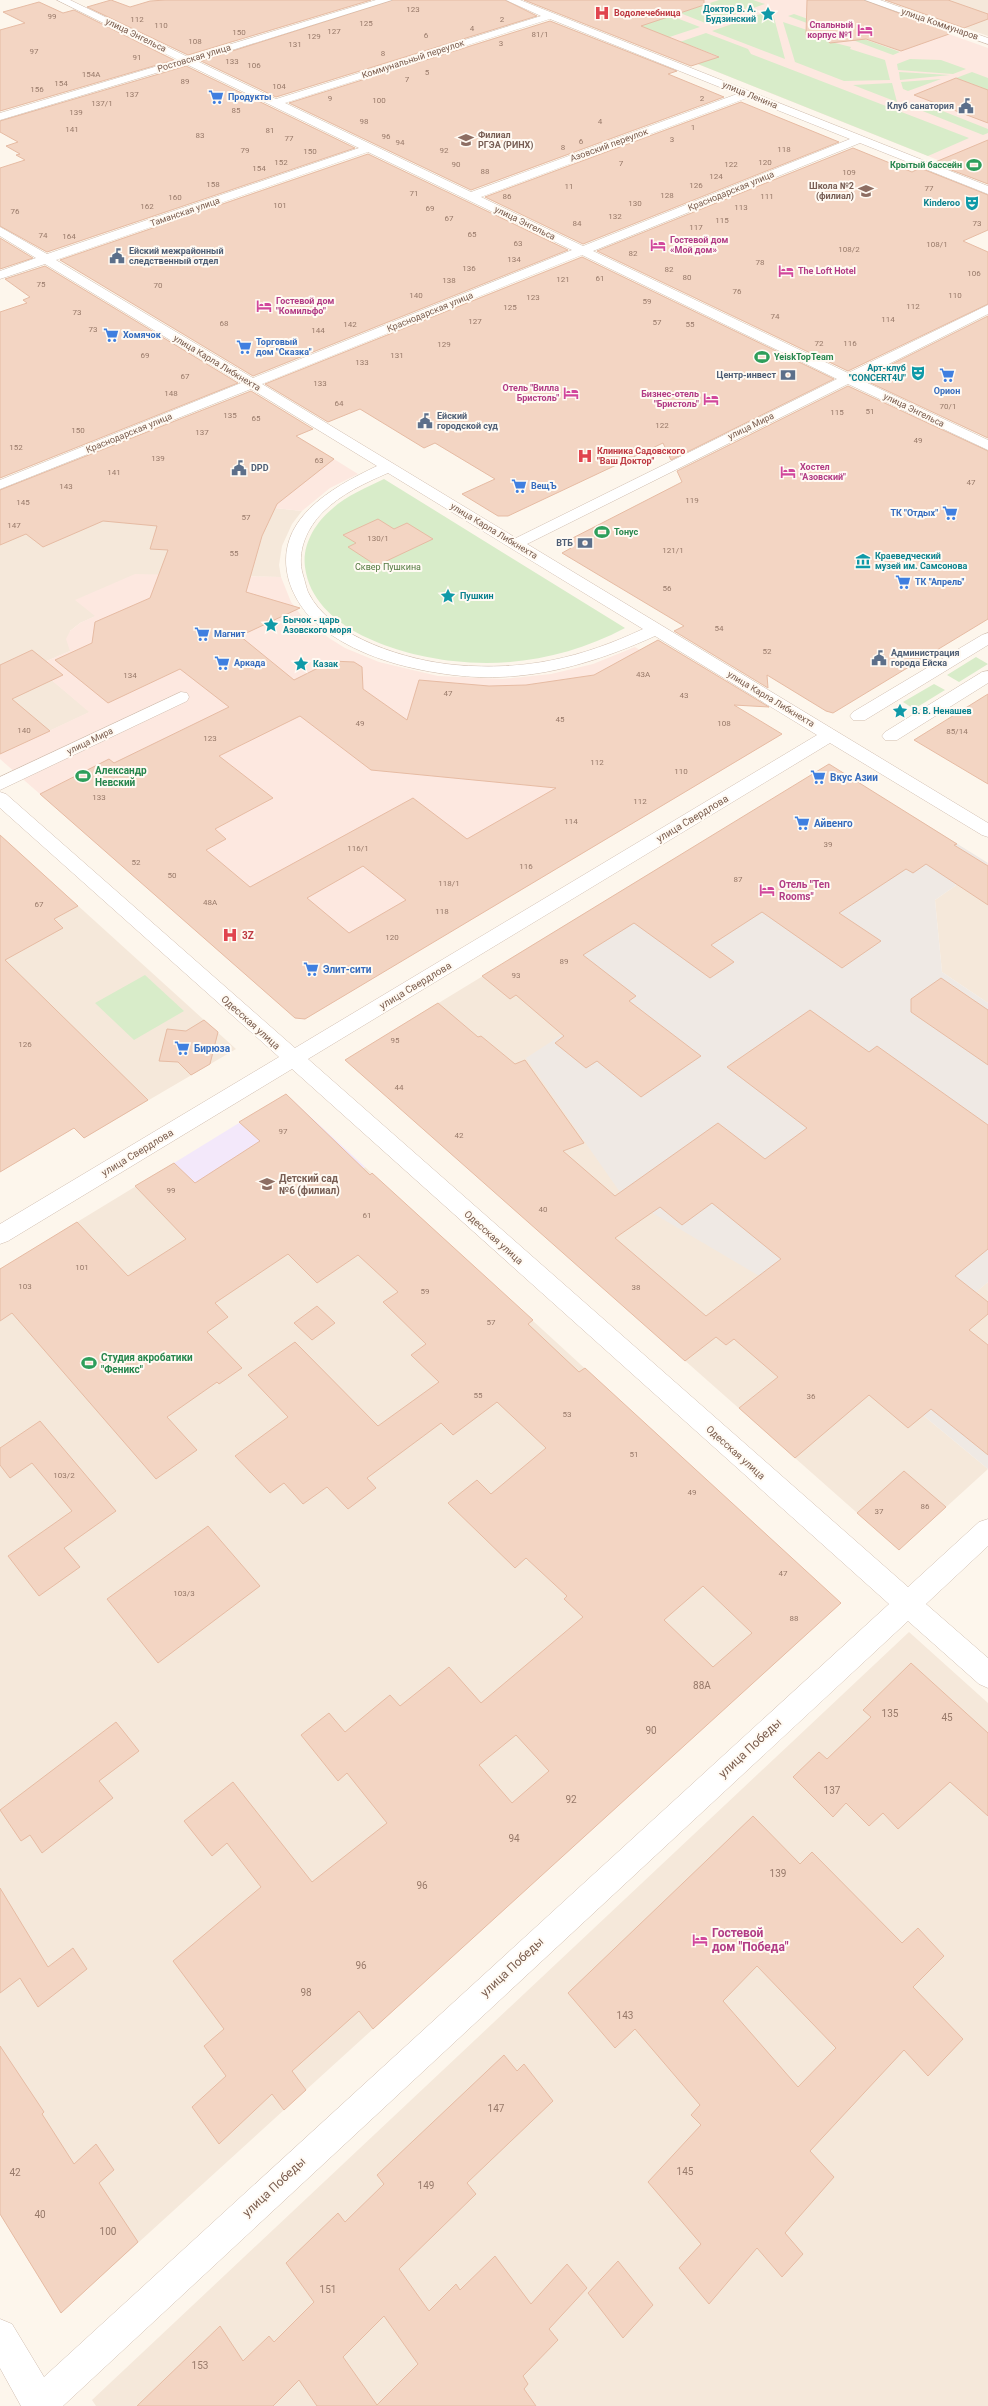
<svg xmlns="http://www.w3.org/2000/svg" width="988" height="2406" font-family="Roboto,sans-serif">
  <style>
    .residential { fill: #f5e8da }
    .commercial { fill: #fde8e0 }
    .industrial { fill: #efe9e4 }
    .education { fill: #f3e8fa }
    .green { fill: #d8ecc9 }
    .building { fill: #f3d5c3; stroke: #e6bba3; fill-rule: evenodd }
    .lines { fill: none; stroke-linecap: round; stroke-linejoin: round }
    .minor-casing { stroke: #d1beb0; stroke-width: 1 }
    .minor { fill: #fff; fill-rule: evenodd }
    .labels { text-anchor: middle; stroke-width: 4; stroke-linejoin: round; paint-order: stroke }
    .number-label { font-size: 8px; fill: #987a6a }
    .far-culture-label { font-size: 9px; font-weight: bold; fill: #0d838f; stroke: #fffaf3; text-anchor: start }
    .far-health-label { font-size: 9px; font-weight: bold; fill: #be3a42; stroke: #fffaf3; text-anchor: start }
    .far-street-label { font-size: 9px; fill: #7a5c4d; stroke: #fffaf3 }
    .far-hotel-label { font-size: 9px; font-weight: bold; fill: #b23c85; stroke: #fffaf3; text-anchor: start }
    .far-shop-label { font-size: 9px; font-weight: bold; fill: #366cbe; stroke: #fffaf3; text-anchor: start }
    .far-service-label { font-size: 9px; font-weight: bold; fill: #4e5e75; stroke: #fffaf3; text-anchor: start }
    .far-education-label { font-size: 9px; font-weight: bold; fill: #785e54; stroke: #fffaf3; text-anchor: start }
    .far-leisure-label { font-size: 9px; font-weight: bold; fill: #27864d; stroke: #fffaf3; text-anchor: start }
    .far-park-label { font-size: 9px; fill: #537a41; stroke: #fffaf3 }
    .leisure-label { font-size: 10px; font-weight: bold; fill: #27864d; stroke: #fffaf3; text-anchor: start }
    .shop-label { font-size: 10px; font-weight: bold; fill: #366cbe; stroke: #fffaf3; text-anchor: start }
    .street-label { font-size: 10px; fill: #7a5c4d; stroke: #fffaf3 }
    .hotel-label { font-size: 10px; font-weight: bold; fill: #b23c85; stroke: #fffaf3; text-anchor: start }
    .health-label { font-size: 10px; font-weight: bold; fill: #be3a42; stroke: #fffaf3; text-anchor: start }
    .education-label { font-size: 10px; font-weight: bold; fill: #785e54; stroke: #fffaf3; text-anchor: start }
    .near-number-label { font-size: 10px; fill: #987a6a }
    .near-street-label { font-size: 12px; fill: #7a5c4d; stroke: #fffaf3 }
    .near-hotel-label { font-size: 12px; font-weight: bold; fill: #b23c85; stroke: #fffaf3; text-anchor: start }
  </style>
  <rect width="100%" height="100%" fill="#fdf6ec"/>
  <path class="residential" d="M886,0H988V36Z
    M0,501L230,503L302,511L292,524L282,546L279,565L281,577L223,576L76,600L96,616L80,623L70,631V651L35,666L90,712L0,754Z
    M0,835L236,1049L84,1138L74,1128L0,1172Z
    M988,863V1003L942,972L935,900Z
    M524,951L888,1352L883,1382L988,1469L899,1550L345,1060Z
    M174,1163L252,1240L365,1167L841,1603L61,2313L0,2214V1269Z
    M988,1282V1373L932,1329Z
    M909,1632L988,1703V2406H96L92,2400Z"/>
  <path class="commercial" d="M537,0H853L988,48V180Z
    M292,433L358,474L330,488L302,511L230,503Z
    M135,574L281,577L291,602L301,615L329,638L345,648L379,662L438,676L503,679L551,674L593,664L635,647L774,734V739L305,1019L295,1018L0,759V754L89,712L35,666L70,651L66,639L70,631L80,623L95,616L75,600Z"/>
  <path class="industrial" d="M911,815L988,863L935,900L942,972L988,1003V1282L933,1329L988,1373V1469L883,1382L888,1352L622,1195L526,1058L600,1010L524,951L680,855L762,912Z"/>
  <path class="education" d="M286,1094L365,1167L252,1240L174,1163Z"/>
  <path class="green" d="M719,0H753L765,4L708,24L680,13Z
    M648,7L700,27L648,44L608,29Z
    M772,10L785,59L712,31Z
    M794,14L900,52L893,55L788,16Z
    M783,22L807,30V33L829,39L831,42L851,47L850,49L885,60L890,80L844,81L795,62Z
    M706,33L748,49L751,54L969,138L928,156L698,64L718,56L692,46L670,53L659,49Z
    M910,59L941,60L966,69L953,74L898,70L897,64Z
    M899,72L950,75L900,80Z
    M972,72L988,78V90L956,78Z
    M941,79L908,91L903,89L901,82Z
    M892,83L897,102L853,85Z
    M930,106L988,129V133L983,135L920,110Z
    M384,479L625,628C572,656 513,668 453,661C400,655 313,630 305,567C302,545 315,523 332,509C347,495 366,488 384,479Z
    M976,657L988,664L959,682L947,675Z
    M934,684L945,690L914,709L903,702Z
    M145,975L184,1011L134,1040L95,1003Z"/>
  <path class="building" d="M111,0L130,7L150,1L166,0H371L188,55L87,7Z
    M393,0H505L537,16L276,97L201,61Z
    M524,0H704V5L641,26L719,57L691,66Z
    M807,0H864L952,33L901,51L866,39L830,43L821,35H806Z
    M885,0H948L988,14V19L964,28Z
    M39,2L63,13L74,10L174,60L0,111V30L25,23L3,12Z
    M550,21L677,71L668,74L724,97L471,190L289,103Z
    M186,66L355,148L47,252L0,226V168L25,160L16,155L20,154L6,146L18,142L0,132V121Z
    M956,78L988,90V123L914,95Z
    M741,102L839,142L583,244L485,197Z
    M988,140V184L933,163Z
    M853,148L912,172L920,168L988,195V230L963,241L988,252V304L848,371L597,251Z
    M368,154L568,250L253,376L60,260Z
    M0,238L33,258L0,269Z
    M582,257L834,379L671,460L663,443L508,516H498L462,494L495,479L435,443L424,448L360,409L328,422L265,384Z
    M45,266L238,383L0,478V312L27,303L23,300L30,297L5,279Z
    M988,316V438L862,379Z
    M848,386L988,451V619L833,713L826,711L767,675L768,688L674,631L684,626L562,553L571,548L563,543L682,482L677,471Z
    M251,391L313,429L296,436L334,459L277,504L262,536L246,592L300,608L240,636L294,680L332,661L354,662L362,667L363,689L407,720L419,680L489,686L526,685L594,675L658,640L769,707L734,705L782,734L305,1019L295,1018L40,794L109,759L114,763L229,707L180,669L108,703L55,660L92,643L95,622L150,598L168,550L150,549L157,526L103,521L43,547L26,534L0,545V490ZM300,716L371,770L556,788L467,839L413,798L250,887L206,850L226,839L215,829L273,798L219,756ZM363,866L406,900L349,933L307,898Z
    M378,519L394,529L407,523L433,539L380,564H374L348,547L356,543L343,535Z
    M32,650L63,675L12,699L50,731L0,754V665Z
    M988,694V784L914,740Z
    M829,764L957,844L954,845L988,866V905L926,864L913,873L906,869L839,913L881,941L842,968L762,912L711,945L734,962L710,978L634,923L583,955L636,996L629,1001L701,1056L641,1097L597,1061L586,1068L555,1043L564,1036L516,995L510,999L482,976Z
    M0,835L78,906L54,919L63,928L5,960L148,1100L84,1138L74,1128L0,1172Z
    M941,978L988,1010V1065L911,1012V999Z
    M438,1003L478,1037L481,1036L515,1064L525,1060L584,1143L563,1151L615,1196L718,1123L765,1159L807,1128L727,1067L810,1010L869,1052L877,1046L988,1125V1249L955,1276L988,1302V1314L969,1330L988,1345V1455L931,1409L908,1428L869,1395L795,1458L739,1408L778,1377L734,1339L726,1345L716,1337L685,1361L345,1060ZM712,1203L781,1259L706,1316L615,1238L660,1207L682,1225Z
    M204,1020L218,1032L210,1064L191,1075L178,1062L159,1061L167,1029L186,1031Z
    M286,1094L370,1175L372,1173L533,1320L528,1324L579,1372L585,1368L841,1603L373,2029L359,2011L292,2071L306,2090L284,2110L272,2094L219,2144L192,2107L226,2076L204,2046L224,2029L173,1961L261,1887L227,1843L212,1856L184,1821L233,1782L312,1882L387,1823L347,1773L338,1781L301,1735L329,1713L345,1732L390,1695L400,1706L449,1667L481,1703L583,1617L564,1599L567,1596L526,1558L515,1568L448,1503L477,1480L491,1494L546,1448L497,1402L453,1435L441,1423L367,1478L376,1488L348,1509L327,1487L303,1504L284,1483L270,1493L235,1456L288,1417L248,1375L295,1342L378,1426L439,1382L411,1355L426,1344L383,1302L398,1292L358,1255L317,1283L288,1254L215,1303L228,1317L207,1332L242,1368L219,1384L217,1382L167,1417L197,1450L156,1479L12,1313L0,1321V1269L77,1222L128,1276L186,1239L135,1186L174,1163L195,1183L260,1141L239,1122ZM703,1586L752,1633L713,1667L664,1620ZM516,1735L549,1771L512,1803L479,1765Z
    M317,1306L335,1323L312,1340L294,1323Z
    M40,1421L116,1511L64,1548L80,1567L39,1596L8,1556L72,1511L32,1463L10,1478L0,1465V1448Z
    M904,1471L946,1507L899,1550L857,1513Z
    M208,1526L260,1586L158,1663L107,1599Z
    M911,1663L988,1733V1816L950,1782L898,1829L883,1813L869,1826L846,1803L833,1817L793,1777L819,1752L827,1759L871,1717L863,1710Z
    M116,1722L139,1751L99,1781L113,1798L42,1853L30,1835L21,1841L0,1810Z
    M753,1816L800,1864L812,1852L902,1943L918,1928L944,1956L913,1987L963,2039L928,2076L904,2050L810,2151L834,2177L785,2233L803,2254L782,2277L757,2248L709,2304L679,2268L701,2244L648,2182L701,2125L691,2115L700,2105L635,2029L615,2048L568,1993ZM757,1966L836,2048L798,2087L723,2001Z
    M0,1888L48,1967L73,1948L87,1969L38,2007L20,1978L0,1993Z
    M0,2046L44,2112L42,2114L74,2164L96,2144L114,2170L99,2183L138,2242L61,2313L0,2214Z
    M504,2055L517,2071L524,2064L553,2101L467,2183L476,2194L399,2269L429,2311L456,2284L460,2290L495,2256L531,2304L567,2264L587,2288L549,2329L558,2340L523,2376L528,2384L524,2389L536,2406H317L299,2380L273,2406H137L220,2326L243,2361L269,2336L274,2342L314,2302L286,2263L338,2213L345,2222L384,2184L377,2175ZM384,2316L418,2364L377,2405L343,2357Z
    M618,2261L653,2305L623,2338L588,2293Z"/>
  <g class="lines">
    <g class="minor-casing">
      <path id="minor" d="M57,0H70L188,57L376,0H392L197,61L276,99L541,16L506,0H520L988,186V194L860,143L593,251L848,373L988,305V314L859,379L988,440V450L848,384L527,544L988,823V837L982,835L830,743L308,1059L908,1587L979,1522L988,1519V1546L926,1604L988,1658V1688L979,1684L908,1621L63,2406H21L0,2368V2319L12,2324L44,2377L889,1604L292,1069L8,1241L0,1244V1224L279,1057L0,808V792L6,794L295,1048L817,735L655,636C591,665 524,684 453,675C412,670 368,659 333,636C313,624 296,604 289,581C272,520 331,488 377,466L251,389L0,489V480L241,383L45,264L0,279V271L36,258L0,236V227L47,254L359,148L186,64L0,120V113L178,60ZM550,19L737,94L471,192L285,103ZM747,98L850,139L583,246L481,197ZM368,152L572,250L253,378L56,260ZM582,255L837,379L516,538L262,384ZM388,473L643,629C581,658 525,671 456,665C409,661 330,638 308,592C306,587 305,581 303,575C296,552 307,528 323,512C341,494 365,483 388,473Z
        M865,0H880L988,38V44Z
        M988,633V645L865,720H853L850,716L853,712L982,635Z
        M988,671V683L897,740H885L882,736L885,732L982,672Z
        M181,692L187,693L189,697L187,701L0,790V777Z"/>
    </g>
    <use href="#minor" class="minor"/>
  </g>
  <defs>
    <g id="hospital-bare" transform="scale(1.2)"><path d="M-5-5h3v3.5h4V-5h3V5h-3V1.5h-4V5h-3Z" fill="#e0444e" stroke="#fffaf3" stroke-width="2.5" paint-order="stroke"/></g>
    <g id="sight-bare" transform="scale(1.2)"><path d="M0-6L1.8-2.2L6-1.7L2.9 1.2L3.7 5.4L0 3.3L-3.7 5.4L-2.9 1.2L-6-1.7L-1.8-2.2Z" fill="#0f9aa8" stroke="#fffaf3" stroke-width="2.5" paint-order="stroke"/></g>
    <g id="hotel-bare" transform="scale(1.2)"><path d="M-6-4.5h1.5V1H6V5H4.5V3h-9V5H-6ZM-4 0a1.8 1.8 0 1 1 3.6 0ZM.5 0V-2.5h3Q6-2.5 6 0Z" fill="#d1479c" stroke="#fffaf3" stroke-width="2.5" paint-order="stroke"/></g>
    <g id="supermarket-bare" transform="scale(1.2)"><path d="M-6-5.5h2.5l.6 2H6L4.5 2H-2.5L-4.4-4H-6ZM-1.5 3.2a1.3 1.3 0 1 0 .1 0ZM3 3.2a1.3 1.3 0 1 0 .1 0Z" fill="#3f7fe0" stroke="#fffaf3" stroke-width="2.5" paint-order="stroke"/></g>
    <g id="civic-bare" transform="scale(1.2)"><path d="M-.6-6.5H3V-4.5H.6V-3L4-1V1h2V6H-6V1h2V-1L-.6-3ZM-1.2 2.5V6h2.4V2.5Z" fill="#5c6f8a" stroke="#fffaf3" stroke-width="2.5" paint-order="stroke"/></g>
    <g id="university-bare" transform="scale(1.2)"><path d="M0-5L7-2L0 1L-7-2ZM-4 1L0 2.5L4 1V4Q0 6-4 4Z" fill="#8d6e63" stroke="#fffaf3" stroke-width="2.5" paint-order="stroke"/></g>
    <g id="stadium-bare" transform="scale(1.2)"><path d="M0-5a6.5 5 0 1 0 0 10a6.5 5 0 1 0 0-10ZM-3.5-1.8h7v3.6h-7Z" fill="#2e9e5b" stroke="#fffaf3" stroke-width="2.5" paint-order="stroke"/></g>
    <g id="school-bare" transform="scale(1.2)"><path d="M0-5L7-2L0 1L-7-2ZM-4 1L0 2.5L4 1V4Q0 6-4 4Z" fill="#8d6e63" stroke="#fffaf3" stroke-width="2.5" paint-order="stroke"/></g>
    <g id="theatre-bare" transform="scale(1.2)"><path d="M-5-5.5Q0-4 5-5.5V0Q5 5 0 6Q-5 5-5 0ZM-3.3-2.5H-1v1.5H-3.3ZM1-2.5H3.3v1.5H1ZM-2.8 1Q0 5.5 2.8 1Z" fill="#0f9aa8" stroke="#fffaf3" stroke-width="2.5" paint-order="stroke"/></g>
    <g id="bank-bare" transform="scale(1.2)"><path d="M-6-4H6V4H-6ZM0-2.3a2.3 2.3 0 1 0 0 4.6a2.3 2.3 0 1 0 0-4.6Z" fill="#5c6f8a" stroke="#fffaf3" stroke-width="2.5" paint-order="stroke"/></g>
    <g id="museum-bare" transform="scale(1.2)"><path d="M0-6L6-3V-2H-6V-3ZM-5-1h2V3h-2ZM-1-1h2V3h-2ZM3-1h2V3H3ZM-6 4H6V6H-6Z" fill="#0f9aa8" stroke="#fffaf3" stroke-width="2.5" paint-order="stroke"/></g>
  </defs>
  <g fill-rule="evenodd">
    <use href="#hospital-bare" x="602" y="13"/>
    <use href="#sight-bare" x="768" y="14"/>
    <use href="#hotel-bare" x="865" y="30"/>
    <use href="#supermarket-bare" x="216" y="97"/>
    <use href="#civic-bare" x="966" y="106"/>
    <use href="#university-bare" x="466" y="140"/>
    <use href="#stadium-bare" x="974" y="165"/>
    <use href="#school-bare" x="866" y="191"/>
    <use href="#theatre-bare" x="972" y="203"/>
    <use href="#hotel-bare" x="658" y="245"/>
    <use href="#civic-bare" x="117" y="256"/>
    <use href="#hotel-bare" x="786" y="271"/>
    <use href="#hotel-bare" x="264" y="306"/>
    <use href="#supermarket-bare" x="111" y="335"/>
    <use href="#supermarket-bare" x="244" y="347"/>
    <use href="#stadium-bare" x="762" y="357"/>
    <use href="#theatre-bare" x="918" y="373"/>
    <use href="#bank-bare" x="788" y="375"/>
    <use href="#supermarket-bare" x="947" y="375"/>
    <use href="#hotel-bare" x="571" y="393"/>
    <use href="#hotel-bare" x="711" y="399"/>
    <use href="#civic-bare" x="425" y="421"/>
    <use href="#hospital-bare" x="585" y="456"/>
    <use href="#civic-bare" x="239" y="468"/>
    <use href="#hotel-bare" x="788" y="472"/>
    <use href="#supermarket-bare" x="519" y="486"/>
    <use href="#supermarket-bare" x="950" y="513"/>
    <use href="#stadium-bare" x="602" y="532"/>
    <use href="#bank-bare" x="585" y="543"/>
    <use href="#museum-bare" x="863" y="561"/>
    <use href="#supermarket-bare" x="903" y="582"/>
    <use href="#sight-bare" x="448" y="596"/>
    <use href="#sight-bare" x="271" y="625"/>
    <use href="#supermarket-bare" x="202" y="634"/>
    <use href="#civic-bare" x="879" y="658"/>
    <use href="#supermarket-bare" x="222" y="663"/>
    <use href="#sight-bare" x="301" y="664"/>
    <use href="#sight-bare" x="900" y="711"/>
    <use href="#stadium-bare" x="83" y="776"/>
    <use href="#supermarket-bare" x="818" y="777"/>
    <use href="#supermarket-bare" x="802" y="823"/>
    <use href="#hotel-bare" x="767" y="890"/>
    <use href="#hospital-bare" x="230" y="935"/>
    <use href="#supermarket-bare" x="311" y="969"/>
    <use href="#supermarket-bare" x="182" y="1048"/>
    <use href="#school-bare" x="267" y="1184"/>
    <use href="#stadium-bare" x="89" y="1363"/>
    <use href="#hotel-bare" x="700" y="1940"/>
  </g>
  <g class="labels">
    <g class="number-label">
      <text x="413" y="12">123</text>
      <text x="52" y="19">99</text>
      <text x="137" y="22">112</text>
      <text x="502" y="22">2</text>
      <text x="366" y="26">125</text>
      <text x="161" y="28">110</text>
      <text x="472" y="31">4</text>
      <text x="334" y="34">127</text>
      <text x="239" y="35">150</text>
      <text x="540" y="37">81/1</text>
      <text x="426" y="38">6</text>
      <text x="314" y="39">129</text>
      <text x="195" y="44">108</text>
      <text x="501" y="46">3</text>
      <text x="295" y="47">131</text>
      <text x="34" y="54">97</text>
      <text x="383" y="56">8</text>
      <text x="137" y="60">91</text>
      <text x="232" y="64">133</text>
      <text x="254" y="68">106</text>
      <text x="427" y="75">5</text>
      <text x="91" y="77">154А</text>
      <text x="407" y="82">7</text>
      <text x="185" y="84">89</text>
      <text x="61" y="86">154</text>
      <text x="279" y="89">104</text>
      <text x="37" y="92">156</text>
      <text x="132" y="97">137</text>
      <text x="330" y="101">9</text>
      <text x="702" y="101">2</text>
      <text x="379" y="103">100</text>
      <text x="102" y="106">137/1</text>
      <text x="236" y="113">85</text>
      <text x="76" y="115">139</text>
      <text x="364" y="124">98</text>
      <text x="600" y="124">4</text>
      <text x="693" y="130">1</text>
      <text x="72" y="132">141</text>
      <text x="270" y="133">81</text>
      <text x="200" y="138">83</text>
      <text x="386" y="139">96</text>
      <text x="289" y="141">77</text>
      <text x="672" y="142">3</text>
      <text x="581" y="144">6</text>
      <text x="400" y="145">94</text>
      <text x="563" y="150">8</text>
      <text x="784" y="152">118</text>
      <text x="245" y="153">79</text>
      <text x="444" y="153">92</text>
      <text x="310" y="154">150</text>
      <text x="281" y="165">152</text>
      <text x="765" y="165">120</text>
      <text x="621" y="166">7</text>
      <text x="456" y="167">90</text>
      <text x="731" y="167">122</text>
      <text x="259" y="171">154</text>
      <text x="485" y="174">88</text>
      <text x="849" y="175">109</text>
      <text x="716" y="179">124</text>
      <text x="213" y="187">158</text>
      <text x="696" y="188">126</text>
      <text x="569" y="189">11</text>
      <text x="929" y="191">77</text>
      <text x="414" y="196">71</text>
      <text x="667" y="198">128</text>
      <text x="507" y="199">86</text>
      <text x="767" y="199">111</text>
      <text x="175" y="200">160</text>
      <text x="635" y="206">130</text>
      <text x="280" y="208">101</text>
      <text x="147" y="209">162</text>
      <text x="741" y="210">113</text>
      <text x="430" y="211">69</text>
      <text x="15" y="214">76</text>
      <text x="615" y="219">132</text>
      <text x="449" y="221">67</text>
      <text x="722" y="223">115</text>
      <text x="577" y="226">84</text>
      <text x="977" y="226">73</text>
      <text x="696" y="230">117</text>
      <text x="472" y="237">65</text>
      <text x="43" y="238">74</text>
      <text x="69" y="239">164</text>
      <text x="518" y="246">63</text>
      <text x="937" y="247">108/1</text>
      <text x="849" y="252">108/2</text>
      <text x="633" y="256">82</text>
      <text x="514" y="262">134</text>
      <text x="760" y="265">78</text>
      <text x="469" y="271">136</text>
      <text x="669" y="272">82</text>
      <text x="974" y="276">106</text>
      <text x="687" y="280">80</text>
      <text x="600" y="281">61</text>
      <text x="563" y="282">121</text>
      <text x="449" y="283">138</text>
      <text x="41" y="287">75</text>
      <text x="158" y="288">70</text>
      <text x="737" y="294">76</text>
      <text x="416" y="298">140</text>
      <text x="955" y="298">110</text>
      <text x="533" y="300">123</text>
      <text x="647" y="304">59</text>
      <text x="913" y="309">112</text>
      <text x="510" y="310">125</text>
      <text x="77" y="315">73</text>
      <text x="775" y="319">74</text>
      <text x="888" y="322">114</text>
      <text x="475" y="324">127</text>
      <text x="657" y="325">57</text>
      <text x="224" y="326">68</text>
      <text x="350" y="327">142</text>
      <text x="690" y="327">55</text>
      <text x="93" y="332">73</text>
      <text x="318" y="333">144</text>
      <text x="819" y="346">72</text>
      <text x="850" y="346">116</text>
      <text x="444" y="347">129</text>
      <text x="145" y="358">69</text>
      <text x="397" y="358">131</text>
      <text x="362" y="365">133</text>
      <text x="185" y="379">67</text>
      <text x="320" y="386">133</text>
      <text x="171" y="396">148</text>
      <text x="339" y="406">64</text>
      <text x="948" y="409">70/1</text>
      <text x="870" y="414">51</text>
      <text x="837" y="415">115</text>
      <text x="230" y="418">135</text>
      <text x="256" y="421">65</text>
      <text x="662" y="428">122</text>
      <text x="78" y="433">150</text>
      <text x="202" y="435">137</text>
      <text x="918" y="443">49</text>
      <text x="16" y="450">152</text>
      <text x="158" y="461">139</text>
      <text x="319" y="463">63</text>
      <text x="114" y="475">141</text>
      <text x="971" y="485">47</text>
      <text x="66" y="489">143</text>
      <text x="692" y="503">119</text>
      <text x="23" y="505">145</text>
      <text x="246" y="520">57</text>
      <text x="14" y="528">147</text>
      <text x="378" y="541">130/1</text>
      <text x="673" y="553">121/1</text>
      <text x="234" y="556">55</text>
      <text x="667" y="591">56</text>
      <text x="719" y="631">54</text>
      <text x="767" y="654">52</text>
      <text x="643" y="677">43А</text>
      <text x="130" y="678">134</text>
      <text x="448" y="696">47</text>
      <text x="684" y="698">43</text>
      <text x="560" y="722">45</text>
      <text x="360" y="726">49</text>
      <text x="724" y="726">108</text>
      <text x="24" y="733">140</text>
      <text x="957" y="734">85/14</text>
      <text x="210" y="741">123</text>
      <text x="597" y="765">112</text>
      <text x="681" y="774">110</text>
      <text x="99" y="800">133</text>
      <text x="640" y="804">112</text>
      <text x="571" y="824">114</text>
      <text x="828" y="847">39</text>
      <text x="358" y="851">116/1</text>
      <text x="136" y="865">52</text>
      <text x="526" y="869">116</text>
      <text x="172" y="878">50</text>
      <text x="738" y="882">87</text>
      <text x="449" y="886">118/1</text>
      <text x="210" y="905">48А</text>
      <text x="39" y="907">67</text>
      <text x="442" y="914">118</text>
      <text x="392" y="940">120</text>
      <text x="564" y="964">89</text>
      <text x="516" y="978">93</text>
      <text x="395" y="1043">95</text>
      <text x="25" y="1047">126</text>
      <text x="399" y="1090">44</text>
      <text x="283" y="1134">97</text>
      <text x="459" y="1138">42</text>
      <text x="171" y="1193">99</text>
      <text x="543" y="1212">40</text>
      <text x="367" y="1218">61</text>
      <text x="82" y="1270">101</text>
      <text x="25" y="1289">103</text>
      <text x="636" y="1290">38</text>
      <text x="425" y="1294">59</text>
      <text x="491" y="1325">57</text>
      <text x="478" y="1398">55</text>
      <text x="811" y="1399">36</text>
      <text x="567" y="1417">53</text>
      <text x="634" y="1457">51</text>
      <text x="64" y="1478">103/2</text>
      <text x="692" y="1495">49</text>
      <text x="925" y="1509">86</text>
      <text x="879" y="1514">37</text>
      <text x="783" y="1576">47</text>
      <text x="184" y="1596">103/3</text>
      <text x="794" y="1621">88</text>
    </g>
    <g class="far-culture-label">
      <text x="756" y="12" text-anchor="end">Доктор В. А.<tspan x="756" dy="10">Будзинский</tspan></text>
      <text x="960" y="206" text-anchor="end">Kinderoo</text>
      <text x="906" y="371" text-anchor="end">Арт-клуб<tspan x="906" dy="10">"CONCERT4U"</tspan></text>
      <text x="875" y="559">Краеведческий<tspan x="875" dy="10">музей им. Самсонова</tspan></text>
      <text x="460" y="599">Пушкин</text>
      <text x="283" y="623">Бычок - царь<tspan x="283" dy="10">Азовского моря</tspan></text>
      <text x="313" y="667">Казак</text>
      <text x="912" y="714">В. В. Ненашев</text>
    </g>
    <g class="far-health-label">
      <text x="614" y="16">Водолечебница</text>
      <text x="597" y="454">Клиника Садовского<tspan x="597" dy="10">"Ваш Доктор"</tspan></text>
    </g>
    <g class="far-street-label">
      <text transform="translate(940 24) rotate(19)" y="3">улица Коммунаров</text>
      <text transform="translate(136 35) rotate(26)" y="3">улица Энгельса</text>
      <text transform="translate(194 58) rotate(-17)" y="3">Ростовская улица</text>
      <text transform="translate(413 59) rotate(-18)" y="3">Коммунальный переулок</text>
      <text transform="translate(750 95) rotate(22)" y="3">улица Ленина</text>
      <text transform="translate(609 145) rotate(-20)" y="3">Азовский переулок</text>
      <text transform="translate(731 191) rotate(-22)" y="3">Краснодарская улица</text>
      <text transform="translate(185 212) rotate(-19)" y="3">Таманская улица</text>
      <text transform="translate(525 223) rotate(26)" y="3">улица Энгельса</text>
      <text transform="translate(430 312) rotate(-22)" y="3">Краснодарская улица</text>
      <text transform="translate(217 363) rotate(31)" y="3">улица Карла Либкнехта</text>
      <text transform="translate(914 410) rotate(26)" y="3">улица Энгельса</text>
      <text transform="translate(751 426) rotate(-26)" y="3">улица Мира</text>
      <text transform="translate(129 433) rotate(-22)" y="3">Краснодарская улица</text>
      <text transform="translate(494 531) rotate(31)" y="3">улица Карла Либкнехта</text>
      <text transform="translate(771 699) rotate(31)" y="3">улица Карла Либкнехта</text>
      <text transform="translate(90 741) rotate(-26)" y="3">улица Мира</text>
    </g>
    <g class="far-hotel-label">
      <text x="853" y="28" text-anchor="end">Спальный<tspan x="853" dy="10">корпус №1</tspan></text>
      <text x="670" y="243">Гостевой дом<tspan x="670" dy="10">«Мой дом»</tspan></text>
      <text x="798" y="274">The Loft Hotel</text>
      <text x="276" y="304">Гостевой дом<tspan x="276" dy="10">"Комильфо"</tspan></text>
      <text x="559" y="391" text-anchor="end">Отель "Вилла<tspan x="559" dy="10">Бристоль"</tspan></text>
      <text x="699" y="397" text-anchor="end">Бизнес-отель<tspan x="699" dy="10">"Бристоль"</tspan></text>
      <text x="800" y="470">Хостел<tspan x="800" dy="10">"Азовский"</tspan></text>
    </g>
    <g class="far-shop-label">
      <text x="228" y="100">Продукты</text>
      <text x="123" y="338">Хомячок</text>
      <text x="256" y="345">Торговый<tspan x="256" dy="10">дом "Сказка"</tspan></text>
      <text x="947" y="394" text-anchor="middle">Орион</text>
      <text x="531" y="489">ВещЪ</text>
      <text x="938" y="516" text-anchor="end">ТК "Отдых"</text>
      <text x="915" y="585">ТК "Апрель"</text>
      <text x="214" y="637">Магнит</text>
      <text x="234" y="666">Аркада</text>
    </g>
    <g class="far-service-label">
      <text x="954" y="109" text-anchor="end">Клуб санатория</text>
      <text x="129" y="254">Ейский межрайонный<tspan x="129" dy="10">следственный отдел</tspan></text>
      <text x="776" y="378" text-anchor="end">Центр-инвест</text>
      <text x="437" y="419">Ейский<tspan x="437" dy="10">городской суд</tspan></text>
      <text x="251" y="471">DPD</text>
      <text x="573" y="546" text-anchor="end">ВТБ</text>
      <text x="891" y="656">Администрация<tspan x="891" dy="10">города Ейска</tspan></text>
    </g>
    <g class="far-education-label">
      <text x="478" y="138">Филиал<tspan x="478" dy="10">РГЭА (РИНХ)</tspan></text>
      <text x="854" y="189" text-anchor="end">Школа №2<tspan x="854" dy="10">(филиал)</tspan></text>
    </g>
    <g class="far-leisure-label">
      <text x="962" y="168" text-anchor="end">Крытый бассейн</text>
      <text x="774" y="360">YeiskTopTeam</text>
      <text x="614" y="535">Тонус</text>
    </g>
    <g class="far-park-label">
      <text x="388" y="570">Сквер Пушкина</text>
    </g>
    <g class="leisure-label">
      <text x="95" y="774">Александр<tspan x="95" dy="12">Невский</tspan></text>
      <text x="101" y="1361">Студия акробатики<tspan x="101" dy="12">"Феникс"</tspan></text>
    </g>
    <g class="shop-label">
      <text x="830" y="781">Вкус Азии</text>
      <text x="814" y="827">Айвенго</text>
      <text x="323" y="973">Элит-сити</text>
      <text x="194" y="1052">Бирюза</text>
    </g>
    <g class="street-label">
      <text transform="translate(692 818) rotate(-31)" y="4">улица Свердлова</text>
      <text transform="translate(415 985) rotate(-31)" y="4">улица Свердлова</text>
      <text transform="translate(251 1022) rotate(42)" y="4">Одесская улица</text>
      <text transform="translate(137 1152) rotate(-31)" y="4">улица Свердлова</text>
      <text transform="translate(494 1237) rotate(42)" y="4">Одесская улица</text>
      <text transform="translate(736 1452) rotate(42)" y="4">Одесская улица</text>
    </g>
    <g class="hotel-label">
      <text x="779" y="888">Отель "Ten<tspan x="779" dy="12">Rooms"</tspan></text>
    </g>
    <g class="health-label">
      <text x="242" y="939">3Z</text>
    </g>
    <g class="education-label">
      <text x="279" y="1182">Детский сад<tspan x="279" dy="12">№6 (филиал)</tspan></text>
    </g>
    <g class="near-number-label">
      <text x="702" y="1689">88А</text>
      <text x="890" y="1717">135</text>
      <text x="947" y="1721">45</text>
      <text x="651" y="1734">90</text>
      <text x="832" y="1794">137</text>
      <text x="571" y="1803">92</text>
      <text x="514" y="1842">94</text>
      <text x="778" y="1877">139</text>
      <text x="422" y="1889">96</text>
      <text x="361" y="1969">96</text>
      <text x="306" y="1996">98</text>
      <text x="625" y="2019">143</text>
      <text x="496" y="2112">147</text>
      <text x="685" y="2175">145</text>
      <text x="15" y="2176">42</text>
      <text x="426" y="2189">149</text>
      <text x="40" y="2218">40</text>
      <text x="108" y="2235">100</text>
      <text x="328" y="2293">151</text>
      <text x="200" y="2369">153</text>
    </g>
    <g class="near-street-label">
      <text transform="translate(750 1748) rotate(-43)" y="4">улица Победы</text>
      <text transform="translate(512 1967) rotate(-43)" y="4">улица Победы</text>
      <text transform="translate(274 2187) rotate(-43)" y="4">улица Победы</text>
    </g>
    <g class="near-hotel-label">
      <text x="712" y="1937">Гостевой<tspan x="712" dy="14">дом "Победа"</tspan></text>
    </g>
  </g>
</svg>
